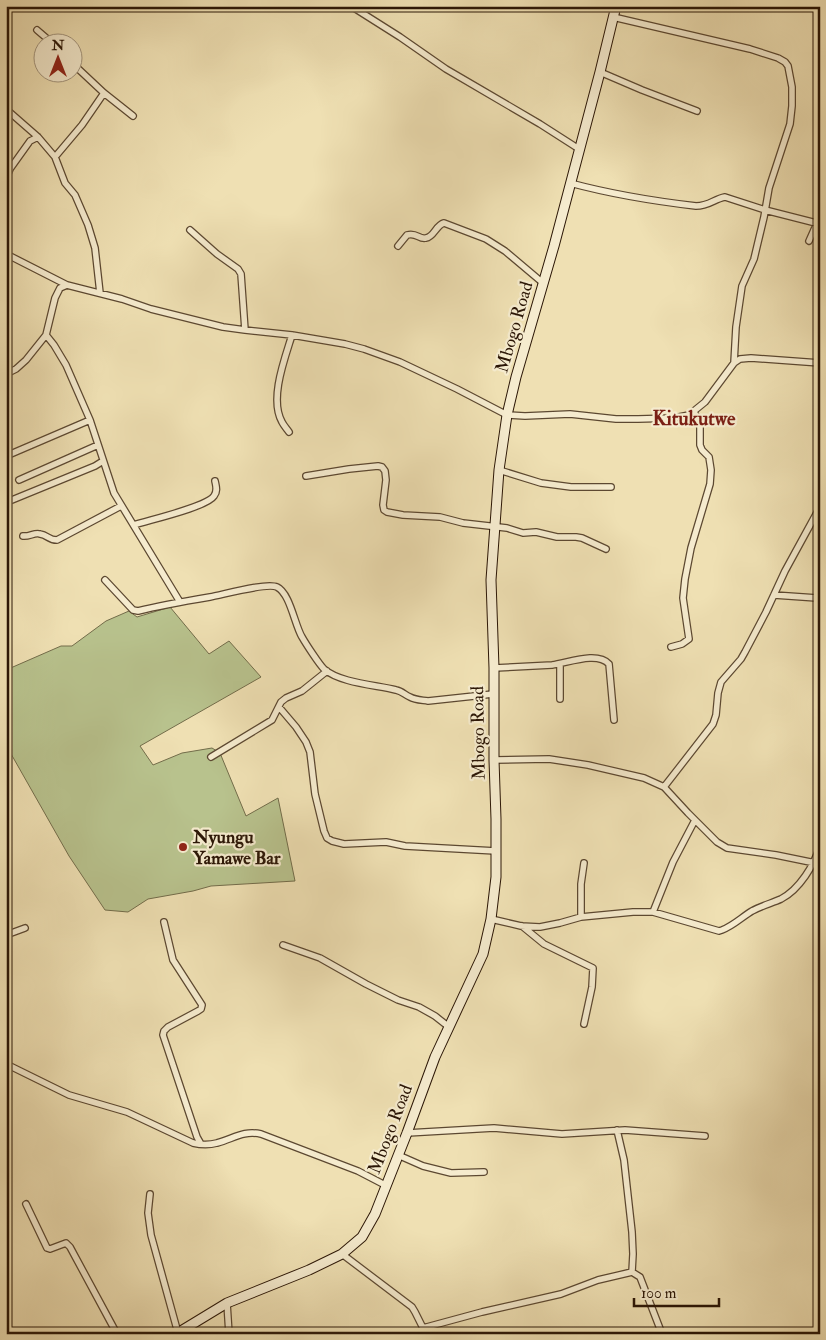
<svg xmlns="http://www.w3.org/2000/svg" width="826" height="1340" font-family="'IM FELL Double Pica',serif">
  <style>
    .green { fill: #b8c28d; stroke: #726c4a }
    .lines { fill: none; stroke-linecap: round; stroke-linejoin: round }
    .street-casing { stroke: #5c4831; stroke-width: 8 }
    .secondary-casing { stroke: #2b1606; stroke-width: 11 }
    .street { stroke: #f5ebce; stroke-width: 5.5 }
    .secondary { stroke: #f5ebce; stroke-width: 9 }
    .poi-dot { fill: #8f2418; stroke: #f5ebce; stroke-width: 2 }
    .labels { text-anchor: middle; stroke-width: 4.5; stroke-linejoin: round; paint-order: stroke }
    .street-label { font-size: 18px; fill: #2b1606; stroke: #f5ebce }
    .poi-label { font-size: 18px; font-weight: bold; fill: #2b1606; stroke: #f5ebce; text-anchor: start }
    .quarter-label { font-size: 20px; font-weight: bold; fill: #7a1f14; stroke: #f5ebce }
  </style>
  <rect width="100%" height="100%" fill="#efe0b3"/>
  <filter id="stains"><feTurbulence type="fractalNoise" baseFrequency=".004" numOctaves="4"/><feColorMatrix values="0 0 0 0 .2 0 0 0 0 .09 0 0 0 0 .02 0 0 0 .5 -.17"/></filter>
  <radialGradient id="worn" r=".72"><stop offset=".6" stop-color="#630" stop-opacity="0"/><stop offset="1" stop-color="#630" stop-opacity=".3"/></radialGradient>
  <path class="green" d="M170,607L209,654L229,641L261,677L140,746L153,765L182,753L212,748L220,753L246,816L278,798L295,881L211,886L193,891L148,899L128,912L105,910L69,856L6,745V670L61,646H72L106,621L129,611L137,617Z"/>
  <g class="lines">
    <g class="street-casing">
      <path id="street" d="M351,6L400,37L446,69L540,124L579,149
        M613,17L750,49L778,58L785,62L788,66L792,87V106L790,124L769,188L764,217L754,259L742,286L736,327L734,363
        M37,30L51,42
        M72,63L104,93L133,116
        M600,72L642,90L697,111
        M6,109L38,137L55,157L65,183L75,195L88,225L95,248L100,293
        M55,157L82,125L104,93
        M6,179L10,169L30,141L38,137
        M570,183C611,194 653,201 696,206C709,206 714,199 725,197L765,210L820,224
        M190,230L217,254L238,269L241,274L245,330
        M809,241L817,223
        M398,246L407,235C417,232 419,240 426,238C434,237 436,225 444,223L486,239L505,251L543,283
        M6,254L67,285
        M46,335L54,345L66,365L90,420L114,493L180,602
        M6,374L16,369L26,360L46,335L55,298L60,288L67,285L122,299L151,309L223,327L245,330L292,335L345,344L364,349L400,362L457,389L507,415L525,416L570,414L616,419H638L674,418L689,415L705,402L734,363L740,359L751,358L820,363
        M289,432C287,429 284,426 282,422C269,399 285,358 292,335
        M6,456L90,420
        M499,470L541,483L571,487H611
        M306,476L349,469L378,466L382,467L385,471L386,480L383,505L384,510L387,512L403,515L440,517L463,523L507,528L523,533L536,532L557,537H576L582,538L606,549
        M19,480L98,445
        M7,502L95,466L103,461
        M134,525C149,520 207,507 214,496C218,491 216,486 215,481
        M23,536C29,537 35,532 40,534C48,535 48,540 57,540L121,506
        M105,580L133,610L138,611C162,605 186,601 210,597C222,595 267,582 277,587C290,593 295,626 302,637C306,644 319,664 324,669C340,683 376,685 396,690C402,691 405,695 410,697C415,700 422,700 428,701L493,694
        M774,595L817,598L818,600V621L820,624
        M671,647L682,644L689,639L683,598L685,579L691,548L710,484L711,470L709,457L702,450L700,445V427L694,411
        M560,664V699
        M494,668C513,667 533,666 552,665C568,663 597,651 609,664L614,720
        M279,707L296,727L306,742L310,752L315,794L324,831L327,838L332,841L344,844L386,842L405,846L496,851
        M211,757L272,720L281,702L286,698L302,691L327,671
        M494,760L549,759L588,765L644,778L664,787L688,813L717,842L727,848L776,855L820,864
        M664,787L713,724L716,715L718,693L721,682L741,659L745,652L766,612L785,571L820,507
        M653,912L673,862L695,820
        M581,917V884L584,863
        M491,919L521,926L540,927L560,923L581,917L633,912H653L719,931L722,930C733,926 742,917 752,911C761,906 772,903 781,899C800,889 814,865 820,846
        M164,922L173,960L202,1005L201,1009L198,1011L168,1027L164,1031L163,1035L197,1137L201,1144
        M522,926L544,944L593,968L592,987L584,1024
        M6,935L25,928
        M283,945L320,958L366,984L398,1000L419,1007L435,1016L449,1027
        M6,1064L69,1095L127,1112L193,1143C201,1145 210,1145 217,1143C233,1139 243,1130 261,1134L358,1171L385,1185
        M617,1130L624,1160L632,1232L633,1254L632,1272
        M407,1133L494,1128L562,1134L625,1130L705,1136
        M398,1155L423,1166L451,1173L484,1172
        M150,1194L148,1213L151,1235L178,1333
        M26,1204L47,1248L50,1249L66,1243L70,1247L117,1334
        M342,1254L412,1307L415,1312L425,1332L421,1334
        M227,1303L229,1334
        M423,1328L482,1312L561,1294L598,1280L632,1272L640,1277L662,1334"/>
    </g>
    <g class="secondary-casing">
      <path id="secondary" d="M176,1334L227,1303L309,1270L342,1254L362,1237L375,1214L407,1133L435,1057L483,954L491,919L496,877V819L494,760V668L491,580L499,470L507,415L516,377L554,246L600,72L616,6"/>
    </g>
    <use href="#street" class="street"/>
    <use href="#secondary" class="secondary"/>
  </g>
  <circle class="poi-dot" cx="183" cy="847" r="5"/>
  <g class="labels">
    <g class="street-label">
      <text transform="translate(514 327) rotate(-74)" y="6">Mbogo Road</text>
      <text transform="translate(478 733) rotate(-91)" y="6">Mbogo Road</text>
      <text transform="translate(390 1129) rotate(-69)" y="6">Mbogo Road</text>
    </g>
    <g class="poi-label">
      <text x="193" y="843">Nyungu<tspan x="193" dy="21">Yamawe Bar</tspan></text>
    </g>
    <g class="quarter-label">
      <text x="694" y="425">Kitukutwe</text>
    </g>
  </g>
  <rect width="826" height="1340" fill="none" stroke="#efe0b3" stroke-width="25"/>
  <rect x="8" y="8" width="811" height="1325" fill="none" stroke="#2b1606" stroke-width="2.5"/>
  <rect x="12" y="12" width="801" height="1315" fill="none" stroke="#2b1606"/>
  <g transform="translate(58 58)"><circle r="24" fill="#f5ebce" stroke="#a4967e"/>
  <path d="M0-4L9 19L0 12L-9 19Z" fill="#8f2418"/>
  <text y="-8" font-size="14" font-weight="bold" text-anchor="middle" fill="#2b1606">N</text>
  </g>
  <path d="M634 1298v8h85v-8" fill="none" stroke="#2b1606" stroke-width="2.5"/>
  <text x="641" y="1298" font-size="15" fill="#2b1606" stroke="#f5ebce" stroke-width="4" paint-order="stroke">100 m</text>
  <rect width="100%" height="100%" filter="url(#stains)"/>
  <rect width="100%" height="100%" fill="url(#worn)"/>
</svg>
